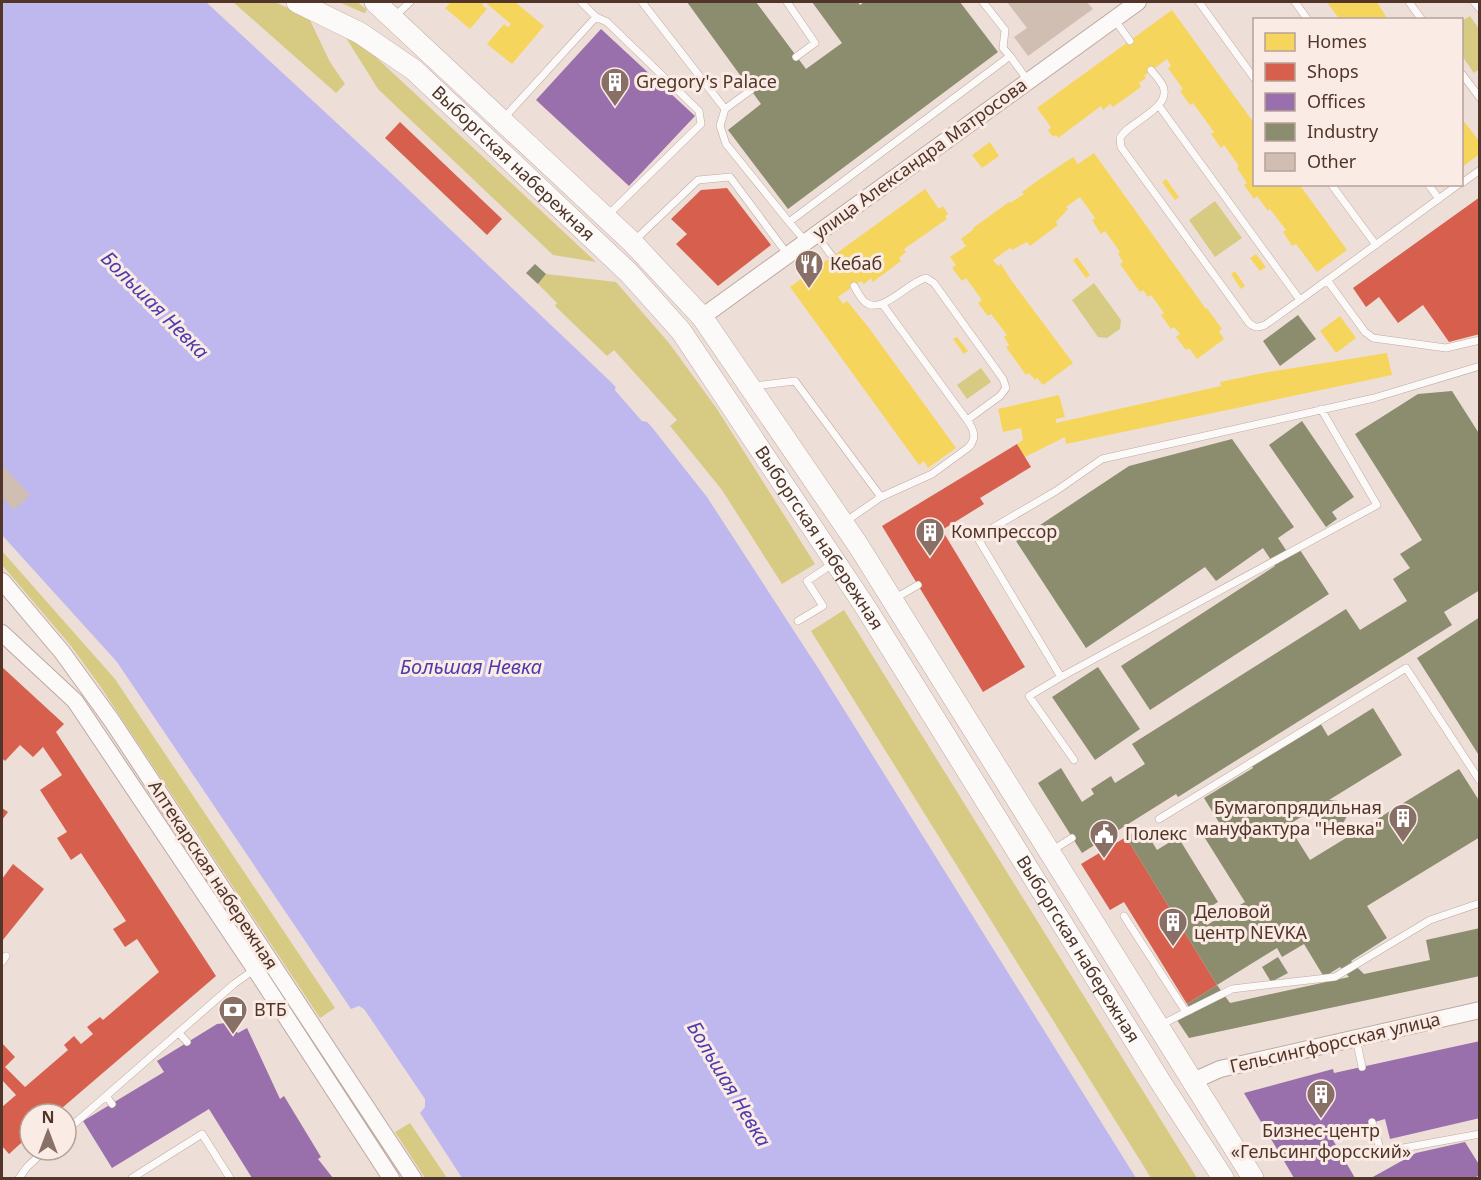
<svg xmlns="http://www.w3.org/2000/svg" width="1481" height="1180" font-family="'Noto Sans',sans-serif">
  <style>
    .green { fill: #d7cb84 }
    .water { fill: #bfb8ee }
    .pier { fill: #eeded8 }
    .homes { fill: #f6d55c }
    .shops { fill: #d6604d }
    .offices { fill: #9970ab }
    .industry { fill: #8c8c6e }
    .building { fill: #cfbeb1 }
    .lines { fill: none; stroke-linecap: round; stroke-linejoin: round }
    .service-casing { stroke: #bdaaa2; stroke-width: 8 }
    .tertiary-casing { stroke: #bdaaa2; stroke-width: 18 }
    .primary-casing { stroke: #bdaaa2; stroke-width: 22 }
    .service { stroke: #fcfaf9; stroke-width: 7 }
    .tertiary { stroke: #fcfaf9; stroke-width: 16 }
    .primary { stroke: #fcfaf9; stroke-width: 21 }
    .labels { text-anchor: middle; stroke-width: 6; stroke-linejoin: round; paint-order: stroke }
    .poi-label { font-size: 18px; fill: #513528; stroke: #faebe5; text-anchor: start }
    .street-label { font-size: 18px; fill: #513528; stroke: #faebe5 }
    .water-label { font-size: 20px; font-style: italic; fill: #4f3bad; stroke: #faebe5 }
  </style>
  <rect width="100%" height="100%" fill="#eeded8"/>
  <path class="green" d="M233,2H275L309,18L330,62L345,84L336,93Z
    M339,2H357L366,9V12L364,13Z
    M1470,16L1479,29V69L1474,73L1462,56V21Z
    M343,33L366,48L596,262L553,255L378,89Z
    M1215,201L1242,238L1215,257L1189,220Z
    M546,274L616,282L669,343L717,409L815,564L782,584L722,490L670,426L677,420L614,350L607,356L555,306L557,303L538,284Z
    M1094,283L1121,320L1120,329L1107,338L1098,337L1072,300Z
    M981,368L991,382L967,399L957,385Z
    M2,551L115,679L335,1008L320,1018L100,686L71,646L2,565Z
    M844,610L1197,1178H1151L811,631Z
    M410,1123L447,1178H425L395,1132Z"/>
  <path class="water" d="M2,2H206L392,174L612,383L616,387L615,390L642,421H647L707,497L820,671L1136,1178H462L420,1113L425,1107V1099L364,1009L359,1006L351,1009L117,662L2,535Z"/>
  <path class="pier" d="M614,381L619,386L618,389L644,418L648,419L653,424L651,426L647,422L642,421L615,390L616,387L612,383Z"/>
  <path class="homes" d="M451,2H515L544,26L512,64L487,44L504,24L508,27L511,24L485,2L482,5L487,9L470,29L445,8Z
    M1327,2H1377L1388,20H1340Z
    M1172,10L1254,123V184H1299L1347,250L1317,272L1296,244L1292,246L1283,232L1286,230L1270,209L1268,211L1257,196L1254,199L1244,185L1247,183L1237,168L1239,166L1224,145L1221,148L1211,134L1214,132L1193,103L1190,105L1180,91L1183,89L1168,68L1171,66L1167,59L1144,76L1146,78L1139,83L1141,87L1113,107L1110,104L1103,110L1101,106L1058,138L1056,135L1053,137L1048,130L1051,127L1037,108Z
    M1462,119L1480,142V154L1462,167Z
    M990,142L999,156L982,168L972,155Z
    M1094,153L1206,309L1207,308L1222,329L1219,331L1224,339L1197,359L1189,348L1186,350L1176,337L1180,334L1174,327L1171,329L1161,315L1164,313L1151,295L1148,297L1143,290L1140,292L1120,264L1123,262L1118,254L1120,252L1105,231L1101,234L1092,220L1095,218L1080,197L1066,207L1068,209L1056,222L1058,225L1030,246L1027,242L1012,250L1010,248L993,260L998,266L1001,264L1011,280L1073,363L1043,385L1037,378L1035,380L1029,373L1026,375L1006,347L1009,345L1004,337L1007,335L991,314L988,316L978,303L982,300L966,278L962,281L952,268L956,265L950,257L966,246L961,239L974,229L973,228L1009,202L1010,203L1024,194L1022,192L1040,179L1073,157L1078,164Z
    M1166,179L1179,197L1175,200L1162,182Z
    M925,189L939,209L943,206L948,214L945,216L947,219L904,249L906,252L899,258L901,261L873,282L871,278L864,284L861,281L838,297L843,304L847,301L869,328L956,448L928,468L924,461L919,465L790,287Z
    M1256,254L1266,267L1260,271L1250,258Z
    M1077,257L1090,275L1086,278L1073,260Z
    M1235,271L1245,286L1241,289L1231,274Z
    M1340,316L1356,338L1336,353L1320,331Z
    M957,337L968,351L964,354L953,339Z
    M1387,353L1392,375L1066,444L1065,437L1025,457L1017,444L1023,440L1021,428L1003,432L998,409L1059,395L1065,417L1056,419V423L1221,386L1220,382L1263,373Z"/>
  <path class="shops" d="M400,122L502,219L487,235L385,138Z
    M727,188L771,245L718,286L676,244L687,234L671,219L701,190Z
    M1480,197V334L1449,342L1423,305L1398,323L1379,297L1366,307L1353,288Z
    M1017,444L1031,467L980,498L984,504L942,530L1025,667L983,692L882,526Z
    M2,667L64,724L56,732L216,976L55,1114H30V1135L9,1154L2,1146V1107L16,1095L2,1080V1043L15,1057L5,1067L25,1087L68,1050L64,1045L74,1036L81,1044L93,1034L87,1027L100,1017L103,1020L159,972L137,939L125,947L113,929L126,921L81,853L71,860L57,838L67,832L40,790L62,775L43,747L33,757L20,745L5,761L2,758Z
    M2,808L8,812L2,820Z
    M1126,837L1217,985L1187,1004L1124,902L1110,910L1081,864Z
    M13,864L44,889L2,941V879Z"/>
  <path class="offices" d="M601,29L695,116L629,186L536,100Z
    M226,1023L238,1033L247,1028L280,1099L284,1096L321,1157L318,1159L333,1178H252L209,1109L112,1168L83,1121L164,1072L157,1061L217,1024Z
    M1480,1041V1118L1390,1139L1385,1119L1330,1135L1355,1178H1294L1244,1093L1333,1069L1334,1073Z
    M1465,1142L1480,1166V1175L1474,1178H1371L1416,1153Z"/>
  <path class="industry" d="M687,2H756L806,69L842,43L812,2H858L860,5L864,2H960L998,52L788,209L728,130L761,104Z
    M535,264L546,274L538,284L526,273Z
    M1298,315L1316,339L1280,366L1263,341Z
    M1452,391L1480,435V590L1444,612L1452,625L1178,797L1176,794L1082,853L1038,783L1061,768L1082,802L1094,794L1091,789L1111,776L1115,783L1145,764L1132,744L1346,609L1360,630L1407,601L1393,579L1410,568L1400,554L1422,540L1355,434L1418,394Z
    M1302,421L1354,497L1332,512L1337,519L1326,527L1269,445Z
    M1232,439L1294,527L1278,538L1290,556L1300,550L1329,594L1150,710L1121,666L1275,566L1263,548L1216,581L1205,567L1086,648L1016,541L1129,466Z
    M1480,617V757L1417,658Z
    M1098,667L1140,729L1095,760L1052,697Z
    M1373,708L1402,755L1329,800L1338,801L1345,808L1347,816L1341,827L1328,830L1320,824L1316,817L1319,806L1288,825L1310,860L1459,769L1480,802V837L1367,906L1387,938L1351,961L1364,974L1430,960L1426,940L1480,928V976L1189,1038L1177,1020L1193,1013L1187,1004L1217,985L1230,1003L1349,977L1340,967L1324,977L1304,944L1282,957L1277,948L1217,985L1126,837L1143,827L1157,850L1178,837L1218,902L1200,913L1207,925L1245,902L1203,835L1220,824L1204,798L1253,768L1250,762L1319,721L1328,736Z
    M1278,957L1288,973L1271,982L1262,967Z"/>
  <path class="building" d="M1007,2H1087L1093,9L1028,56L1014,37L1027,28Z
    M2,465L30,495L14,510L2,497Z"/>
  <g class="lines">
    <g class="service-casing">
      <path id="service" d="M581,2L596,17
        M642,2L725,109L720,126L726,144L789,222L1010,56L1003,48L1005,30L983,2
        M787,2L815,43L796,57
        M1199,2L1254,78
        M1295,2L1308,20
        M1409,2L1422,20
        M1474,2L1480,9
        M395,16L410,2
        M1114,19L1130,41
        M1010,56L1028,81
        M1151,70C1155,75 1160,80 1163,86C1172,109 1129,121 1120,138L1121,147L1249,323C1255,328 1258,328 1265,325L1300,300L1159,106
        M1462,74L1480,98
        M725,109L751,90
        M503,119L596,17L607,22L699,111L701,124L608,215
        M1462,183L1480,170
        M1331,184L1376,245
        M1428,184L1439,199
        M789,222L806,242
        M816,235L832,256
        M634,241L698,180L730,177L788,255
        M1327,280L1365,332L1373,338L1446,348L1480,340
        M854,286C857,291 861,299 865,302C881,316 908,282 926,278L934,283L1003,379L1006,388L1000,396L967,420L883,305
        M1300,300L1459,184
        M754,386L795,381L881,497
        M845,522L881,497L932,474L969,447C977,437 974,430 967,420
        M894,599L918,585
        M798,621L823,606L807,581L834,563
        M1061,677L1377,505L1321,409
        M1074,760L1029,696L1061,677L977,537L1056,491L1102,459L1374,398L1480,366
        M1159,819L1406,668L1480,781
        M1051,851L1072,838
        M1124,916L1186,1012L1161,1025
        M2,962L6,956
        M1186,1012L1232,989L1335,977L1430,920L1480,903
        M179,1033L187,1042
        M1356,1038L1362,1067
        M106,1096L112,1104
        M1372,1122L1381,1152L1480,1134
        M66,1131L234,984L255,969
        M19,1178L27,1167L45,1150
        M132,1178L202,1134L230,1178"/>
    </g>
    <g class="tertiary-casing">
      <path id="tertiary" d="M702,317L1138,2
        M2,581L62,652L112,721L413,1178
        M2,633L75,701L255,969L391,1178
        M1193,1081L1220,1069L1480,1010"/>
    </g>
    <g class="primary-casing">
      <g id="primary">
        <path id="s1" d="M297,2L360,33L414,70L629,273L681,331L866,608L1163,1086L1223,1178"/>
        <path d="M375,2L632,242L702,317L858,545L1253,1178"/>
      </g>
    </g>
    <use href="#service" class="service"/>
    <use href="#tertiary" class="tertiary"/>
    <use href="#primary" class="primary"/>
  </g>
  <defs>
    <g id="building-pin" transform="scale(1.5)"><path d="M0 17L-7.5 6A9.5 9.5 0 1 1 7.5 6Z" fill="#887066" stroke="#faebe5"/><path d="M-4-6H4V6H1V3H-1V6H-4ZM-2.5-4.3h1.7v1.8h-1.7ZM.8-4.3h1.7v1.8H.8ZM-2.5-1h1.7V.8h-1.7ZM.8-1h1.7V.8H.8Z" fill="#fff"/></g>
    <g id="restaurant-pin" transform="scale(1.5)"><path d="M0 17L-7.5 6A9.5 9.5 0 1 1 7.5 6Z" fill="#887066" stroke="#faebe5"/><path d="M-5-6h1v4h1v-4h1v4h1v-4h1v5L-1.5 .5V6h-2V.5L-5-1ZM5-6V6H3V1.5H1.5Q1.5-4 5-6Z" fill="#fff"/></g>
    <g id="civic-pin" transform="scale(1.5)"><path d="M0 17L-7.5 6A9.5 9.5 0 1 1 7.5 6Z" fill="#887066" stroke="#faebe5"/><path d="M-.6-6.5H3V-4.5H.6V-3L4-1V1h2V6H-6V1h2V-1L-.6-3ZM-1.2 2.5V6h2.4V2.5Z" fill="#fff"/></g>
    <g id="bank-pin" transform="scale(1.5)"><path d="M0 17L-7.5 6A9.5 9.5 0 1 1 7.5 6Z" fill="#887066" stroke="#faebe5"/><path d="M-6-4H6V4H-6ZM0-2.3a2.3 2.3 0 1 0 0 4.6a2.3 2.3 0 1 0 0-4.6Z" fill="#fff"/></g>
  </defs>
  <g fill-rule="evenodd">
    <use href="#building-pin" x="615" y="82"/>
    <use href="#restaurant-pin" x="809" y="264"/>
    <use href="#building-pin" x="930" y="532"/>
    <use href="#building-pin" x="1403" y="818"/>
    <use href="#civic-pin" x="1104" y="834"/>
    <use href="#building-pin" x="1173" y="922"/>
    <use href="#bank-pin" x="233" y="1010"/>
    <use href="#building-pin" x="1321" y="1094"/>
  </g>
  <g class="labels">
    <g class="poi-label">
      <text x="636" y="88">Gregory's Palace</text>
      <text x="830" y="270">Кебаб</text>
      <text x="951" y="538">Компрессор</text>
      <text x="1382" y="814" text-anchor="end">Бумагопрядильная<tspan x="1382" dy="21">мануфактура "Невка"</tspan></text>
      <text x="1125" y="840">Полекс</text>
      <text x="1194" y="918">Деловой<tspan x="1194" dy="21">центр NEVKA</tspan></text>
      <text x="254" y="1016">ВТБ</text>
      <text x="1321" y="1137" text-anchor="middle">Бизнес-центр<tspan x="1321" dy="21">«Гельсингфорсский»</tspan></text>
    </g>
    <g class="street-label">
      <text transform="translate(920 159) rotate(-36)" y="6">улица Александра Матросова</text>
      <text dy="6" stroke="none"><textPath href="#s1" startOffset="272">Выборгская набережная</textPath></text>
      <text dy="6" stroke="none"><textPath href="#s1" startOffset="758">Выборгская набережная</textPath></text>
      <text transform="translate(213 875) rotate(57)" y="6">Аптекарская набережная</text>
      <text dy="6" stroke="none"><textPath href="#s1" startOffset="1244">Выборгская набережная</textPath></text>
      <text transform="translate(1335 1043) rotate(-13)" y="6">Гельсингфорсская улица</text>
    </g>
    <g class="water-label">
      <text transform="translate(155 305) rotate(45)" y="7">Большая Невка</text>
      <text x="471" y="674">Большая Невка</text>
      <text transform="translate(729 1084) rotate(59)" y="7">Большая Невка</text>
    </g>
  </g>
  <rect width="1481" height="1180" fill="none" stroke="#513528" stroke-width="6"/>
  <rect x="1253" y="18" width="210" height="168" fill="#faebe5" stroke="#b6a299" stroke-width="1.5"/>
  <rect x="1265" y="33" width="30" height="18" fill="#f6d55c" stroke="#b6a299" stroke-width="1.5"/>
  <text x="1307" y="48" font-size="18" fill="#513528">Homes</text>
  <rect x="1265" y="63" width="30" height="18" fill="#d6604d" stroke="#b6a299" stroke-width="1.5"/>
  <text x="1307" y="78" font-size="18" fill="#513528">Shops</text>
  <rect x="1265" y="93" width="30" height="18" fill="#9970ab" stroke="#b6a299" stroke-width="1.5"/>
  <text x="1307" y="108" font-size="18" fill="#513528">Offices</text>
  <rect x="1265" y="123" width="30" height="18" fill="#8c8c6e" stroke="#b6a299" stroke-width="1.5"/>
  <text x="1307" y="138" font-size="18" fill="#513528">Industry</text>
  <rect x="1265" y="153" width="30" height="18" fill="#cfbeb1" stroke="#b6a299" stroke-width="1.5"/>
  <text x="1307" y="168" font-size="18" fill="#513528">Other</text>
  <g transform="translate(48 1132)"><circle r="28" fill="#faebe5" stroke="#b6a299" stroke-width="1.5"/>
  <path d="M0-4.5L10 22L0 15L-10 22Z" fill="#887066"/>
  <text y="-9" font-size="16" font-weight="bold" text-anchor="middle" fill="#513528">N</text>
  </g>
</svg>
